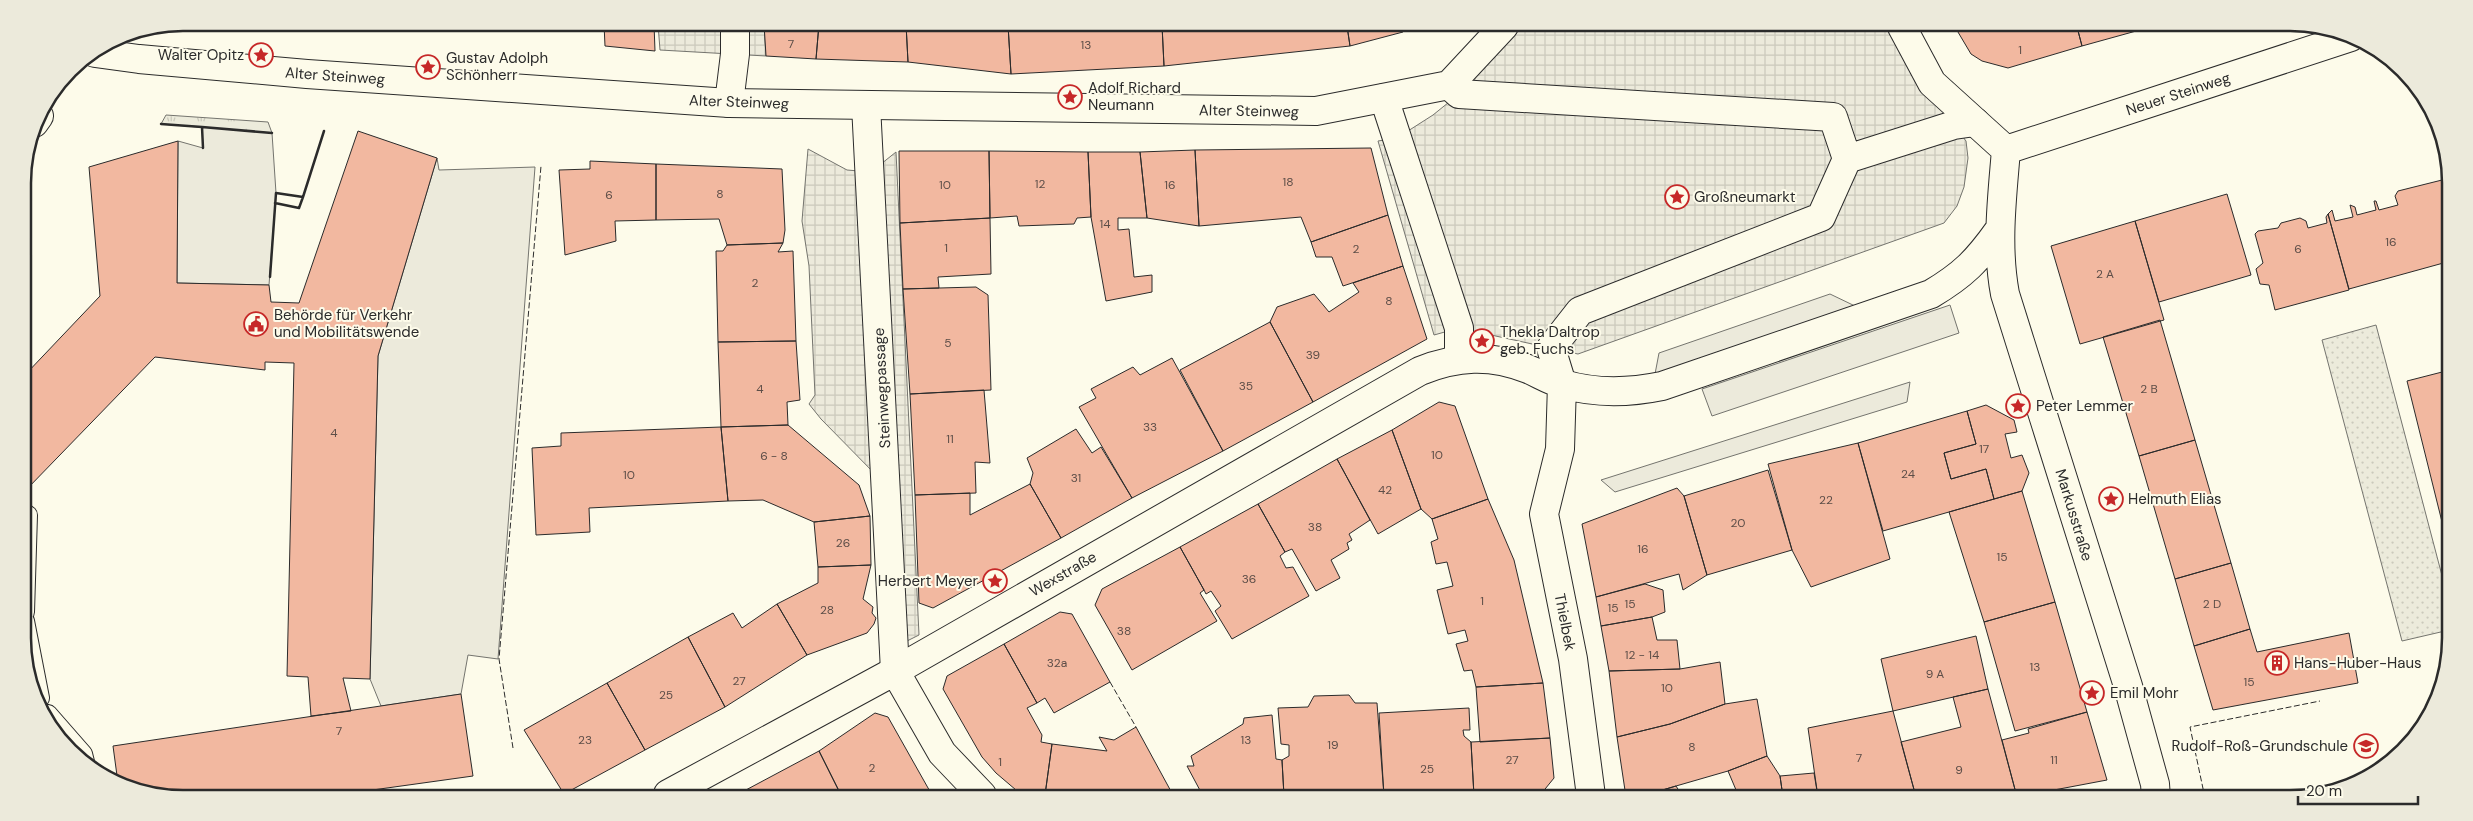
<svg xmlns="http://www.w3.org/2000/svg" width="2473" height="821" font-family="'DM Sans',sans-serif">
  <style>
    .grass { fill: url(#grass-tufts); stroke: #74746e }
    .park { fill: url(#park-dots); stroke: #74746e }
    .parking { fill: #eceadb; stroke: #74746e }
    .plaza { fill: url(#plaza-grid); stroke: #74746e }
    .building { fill: #f2b8a0; stroke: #2b2b2b }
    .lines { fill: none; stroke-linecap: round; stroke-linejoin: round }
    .service-casing { stroke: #2b2b2b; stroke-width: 20 }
    .pedestrian-casing { stroke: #2b2b2b; stroke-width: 30 }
    .minor-casing { stroke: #2b2b2b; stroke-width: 30 }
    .service { stroke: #fdfbea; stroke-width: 18 }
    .pedestrian { stroke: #fdfbea; stroke-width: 28 }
    .minor { stroke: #fdfbea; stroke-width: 28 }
    .fence { stroke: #2b2b2b; stroke-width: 1; stroke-dasharray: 6 2.5; stroke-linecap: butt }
    .wall { stroke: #2b2b2b; stroke-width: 2.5 }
    .labels { text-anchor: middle; stroke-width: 4; stroke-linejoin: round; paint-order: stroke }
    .number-label { font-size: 12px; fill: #5d4e48 }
    .poi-label { font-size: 15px; fill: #2b2b2b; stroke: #fdfbea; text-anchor: start }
    .street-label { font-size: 15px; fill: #2b2b2b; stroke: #fdfbea }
    .rim { fill: none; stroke: #2b2b2b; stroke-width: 2.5 }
  </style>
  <defs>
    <pattern id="grass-tufts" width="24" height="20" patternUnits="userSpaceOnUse" patternTransform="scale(1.25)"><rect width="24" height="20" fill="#ecebdb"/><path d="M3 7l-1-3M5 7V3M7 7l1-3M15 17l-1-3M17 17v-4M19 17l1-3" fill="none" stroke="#cbcabc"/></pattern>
    <pattern id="park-dots" width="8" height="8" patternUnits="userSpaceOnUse" patternTransform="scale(1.25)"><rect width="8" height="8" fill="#ecebdb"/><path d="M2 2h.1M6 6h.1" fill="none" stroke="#cbcabc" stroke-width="1.8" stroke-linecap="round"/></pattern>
    <pattern id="plaza-grid" width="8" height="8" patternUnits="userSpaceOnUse" patternTransform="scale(1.25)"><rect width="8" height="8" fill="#eceadb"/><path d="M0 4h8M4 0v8" fill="none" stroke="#cbc9bc"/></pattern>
  </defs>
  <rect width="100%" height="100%" fill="#fdfbea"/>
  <path class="grass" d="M166,115L268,122L272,133L161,124Z"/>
  <path class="park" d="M2376,325L2445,587V631L2402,641L2322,340Z"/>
  <path class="parking" d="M202,127L272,133L276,193L269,285L177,283L178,141L203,148Z
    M437,158L439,170L535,167L498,659L468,655L461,694L381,706L370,679L378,356Z
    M1830,294L1855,306L1655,374L1659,353Z
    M1950,305L1959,333L1712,416L1702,389Z
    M1910,382L1907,402L1615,492L1601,480Z"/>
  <path class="plaza" d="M658,24H764L766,56L660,50Z
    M1523,26L1892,27L1926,88L1966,141L1968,158L1964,187L1957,206L1944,223L1578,354L1459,328L1434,335L1378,141L1397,138L1433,115L1459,94Z
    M808,149L847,170L871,172L896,152L919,635L883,653L879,623L882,619L876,475L821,419L809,404L815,395L809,266L802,221Z"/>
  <path class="building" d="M604,24H654L655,51L605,46Z
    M764,24H819L816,59L766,56Z
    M819,24H906L908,62L816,59Z
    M906,24L1008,25L1011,74L908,62Z
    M1008,25H1162L1164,66L1011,74Z
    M1162,25L1347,26L1350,46L1164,66Z
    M1347,26H1401L1403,32L1350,46Z
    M1955,27H2077L2082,46L2008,68L1982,61L1971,54Z
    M2077,27L2147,28L2082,46Z
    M358,131L437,158L378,356L370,679L343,678L351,711L311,716L308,677L287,676L294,363L265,362V370L155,357L25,491L24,376L100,296L89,167L178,141L177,283L269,285L271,302L299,303Z
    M1371,148L1388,215L1311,242L1301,217L1199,226L1195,150Z
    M1195,150L1199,226L1147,218L1140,152Z
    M899,151H989L990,218L900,223Z
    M989,151L1088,152L1091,217L1077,218L1074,224L1019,226L1017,216L990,218Z
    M1088,152H1140L1147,218H1118V230L1129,229L1134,277L1152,275V292L1106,301L1091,217Z
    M590,161L656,164V220L615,221L616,241L565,255L559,170L590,169Z
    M656,164L782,169L785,230L783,243L727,245L719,219L656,220Z
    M2442,180L2446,181L2447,186V262L2349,289L2328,214L2332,210L2335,221L2353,217L2350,205L2355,207L2357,215L2376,210L2374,201H2376L2379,210L2398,205L2395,196L2398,191Z
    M2227,194L2251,275L2159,302L2135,221Z
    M2328,214L2349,290L2275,310L2269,285L2260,284L2256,269L2263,263L2255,234L2258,231L2278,228L2281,223L2300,218L2306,221L2308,228L2327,223L2326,217Z
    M1388,215L1403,266L1343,286L1332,257H1316L1311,242Z
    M990,218L991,274L938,277L939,288L903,289L900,223Z
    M2135,221L2164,320L2080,344L2051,246Z
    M783,243L778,252L793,251L796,341L718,342L716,251H723L727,245Z
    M1403,266L1427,339L1313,402L1270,322L1277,307L1314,294L1329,312L1359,292L1353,283Z
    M976,287L988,295L991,390L910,394L903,289Z
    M2160,320L2195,440L2139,456L2103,337Z
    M1270,322L1313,402L1223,451L1180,370Z
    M796,341L800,400L787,402L788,425L721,427L718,342Z
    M1172,358L1223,451L1132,498L1079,407L1096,398L1091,389L1133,367L1140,375Z
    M2446,371V538L2407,381Z
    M984,390L990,463L975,462L976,493L915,495L910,394Z
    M1439,402L1455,406L1488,499L1432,519L1421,509L1392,430Z
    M1986,405L2014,420L2017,432L2005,434L2011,458L2022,455L2029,473L2022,491L1994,499L1986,469L1951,479L1944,453L1976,444L1967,411Z
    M1967,411L1976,444L1944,453L1951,479L1986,469L1994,499L1883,531L1858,443Z
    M788,425L859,485L870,516L814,522L763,500L728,501L721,427Z
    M721,427L728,501L589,508L590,532L536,535L532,448L561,446V433Z
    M1076,429L1092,453L1101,447L1132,498L1061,538L1030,484L1033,473L1027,458Z
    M1392,430L1421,509L1378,534L1337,459Z
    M2195,440L2231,563L2175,579L2139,456Z
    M1858,443L1890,559L1811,587L1792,550L1768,464Z
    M1337,459L1370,520L1349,534L1352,540L1347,543L1349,549L1331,560L1340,578L1316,591L1292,549L1285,552L1258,504Z
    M1768,470L1792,550L1707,575L1684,496Z
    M1030,484L1061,538L933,608L919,603L915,495L970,493V515Z
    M1677,488L1684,496L1707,575L1683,590L1679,574L1596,597L1582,524Z
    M2022,491L2055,602L1984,622L1949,512Z
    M1488,499L1514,560L1543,683L1476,687L1472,670L1464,671L1456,644L1468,641L1465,630L1448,634L1437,590L1453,586L1447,562L1436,564L1431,542L1438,539L1432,519Z
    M1258,504L1285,552L1280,556L1286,568L1293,567L1309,596L1232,639L1215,611L1221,606L1211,591L1206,594L1204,590L1180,547Z
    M870,516L871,565L818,567L814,522Z
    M1180,547L1204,590L1200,593L1217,621L1132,670L1095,605L1102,589Z
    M2231,563L2250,629L2194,646L2175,579Z
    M871,565L863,599L873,607L872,613L876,618L874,624L867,633L807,655L777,604L818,583V567Z
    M1645,584L1663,590L1665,612L1652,617L1601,626L1596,597Z
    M2055,602L2087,712L2015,731L1984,622Z
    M777,604L807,655L725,707L688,637L733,613L742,628Z
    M1060,612L1072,614L1110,682L1054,713L1045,698L1037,703L1004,644Z
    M1652,617L1657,640H1677L1680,669L1609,671L1601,626Z
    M2250,629L2257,652L2349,633L2358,683L2213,710L2194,646Z
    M1976,636L1988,689L1893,711L1881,659Z
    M688,637L725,707L645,750L607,683Z
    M1004,644L1037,703L1027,708L1042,735L1041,742L1052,744L1045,795H1026L1016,790L996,773L982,757L943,689L947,676Z
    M1720,662L1725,704L1670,724L1617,737L1609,671L1680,669Z
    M607,683L645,750L564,794L524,730Z
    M1543,683L1550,738L1480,742L1476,687Z
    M1988,689L2017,797H1916L1901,742L1961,727L1953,697Z
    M461,694L473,776L351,793H141L118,783L113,746Z
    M1349,695L1355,703H1377L1384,796H1284L1282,760L1289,756V745L1281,744L1278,708L1308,707L1314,696Z
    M1757,699L1767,756L1728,771L1676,786L1639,797H1626L1617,737L1670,724L1725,704Z
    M1469,708L1470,730H1463L1464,736L1471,742L1474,796H1384L1379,713Z
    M1893,711L1916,797H1818L1808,728Z
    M2087,712L2107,780L2017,797L2002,740L2029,733L2028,729Z
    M875,713L888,717L932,795H841L819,751Z
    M1272,715L1276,759L1282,760L1284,796H1203L1187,766H1194L1191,756L1243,724L1244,718Z
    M1136,727L1173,795H1045L1052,744L1107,751L1099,737L1114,740Z
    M1550,738L1554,778L1541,794L1474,796L1471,742Z
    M819,751L841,795L746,794L744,791Z
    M1767,756L1780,776L1783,797H1739L1728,771Z
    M1814,773L1818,797H1783L1780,776Z
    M1676,786L1683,797H1639Z"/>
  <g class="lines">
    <g class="service-casing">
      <path id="service" d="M25,612L28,515
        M25,621L40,698
        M48,714L83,754L85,762"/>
    </g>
    <g class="pedestrian-casing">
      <path id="pedestrian" d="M1449,85L1459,94L1833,117L1847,159L1821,217L1580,311L1551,348L1562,384
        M1384,98L1459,328V358
        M729,103L735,54V24
        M866,105L895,671
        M1847,159L1954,125L1975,122"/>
    </g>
    <g class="minor-casing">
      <path id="minor" d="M1902,27L1932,83L2006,150
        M95,53L139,59L307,74L729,103L1316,111L1449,85L1504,26
        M34,123L39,116
        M2006,150C2002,199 1996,246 2005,294L2128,686L2155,784L2156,798
        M2006,150L2351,37
        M1562,384L1560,449L1544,514L1573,659L1591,796
        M895,671L942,753L982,795
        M668,794L895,671L1420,371C1457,356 1490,354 1528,369C1540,374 1550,381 1563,384C1596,394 1628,393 1662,386L1931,294C1963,275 1977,261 1999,230"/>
    </g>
    <use href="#service" class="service"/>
    <use href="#pedestrian" class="pedestrian"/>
    <use href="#minor" class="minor"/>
    <path class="fence" d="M1110,682L1136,727
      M513,748L499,659L541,166
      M2205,798L2190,727L2320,701"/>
    <path class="wall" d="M161,124L202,127L203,148
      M202,127L272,133
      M275,203L299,208L303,197
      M270,277L276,193L303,197L324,131"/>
  </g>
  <defs>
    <g id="sight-ring" transform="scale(1.25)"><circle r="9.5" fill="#fdfbea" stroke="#c62828" stroke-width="1.5"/><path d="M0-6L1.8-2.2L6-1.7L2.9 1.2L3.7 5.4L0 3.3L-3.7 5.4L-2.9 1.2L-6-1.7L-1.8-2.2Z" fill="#c62828"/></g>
    <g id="civic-ring" transform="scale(1.25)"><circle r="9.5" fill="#fdfbea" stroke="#c62828" stroke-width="1.5"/><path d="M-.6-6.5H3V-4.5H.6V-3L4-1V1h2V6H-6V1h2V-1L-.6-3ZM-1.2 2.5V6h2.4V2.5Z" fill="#c62828"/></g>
    <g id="building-ring" transform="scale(1.25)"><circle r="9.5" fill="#fdfbea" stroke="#c62828" stroke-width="1.5"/><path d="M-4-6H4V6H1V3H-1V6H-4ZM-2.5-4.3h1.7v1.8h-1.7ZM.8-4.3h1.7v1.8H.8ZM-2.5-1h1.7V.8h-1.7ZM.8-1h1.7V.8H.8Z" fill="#c62828"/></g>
    <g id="school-ring" transform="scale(1.25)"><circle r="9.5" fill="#fdfbea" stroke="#c62828" stroke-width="1.5"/><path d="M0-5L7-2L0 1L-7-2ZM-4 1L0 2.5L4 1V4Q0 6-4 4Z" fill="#c62828"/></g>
  </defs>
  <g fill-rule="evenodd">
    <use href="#sight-ring" x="261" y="55"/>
    <use href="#sight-ring" x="428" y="67"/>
    <use href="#sight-ring" x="1070" y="97"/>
    <use href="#sight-ring" x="1677" y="197"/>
    <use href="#civic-ring" x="256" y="324"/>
    <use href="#sight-ring" x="1482" y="341"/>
    <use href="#sight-ring" x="2018" y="406"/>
    <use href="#sight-ring" x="2111" y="499"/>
    <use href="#sight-ring" x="995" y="581"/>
    <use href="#building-ring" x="2277" y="663"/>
    <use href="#sight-ring" x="2092" y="693"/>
    <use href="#school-ring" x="2366" y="746"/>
  </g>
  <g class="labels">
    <g class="number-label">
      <text x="791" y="48">7</text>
      <text x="1086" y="49">13</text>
      <text x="2020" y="54">1</text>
      <text x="1288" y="186">18</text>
      <text x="1040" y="188">12</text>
      <text x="945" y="189">10</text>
      <text x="1170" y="189">16</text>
      <text x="720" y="198">8</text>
      <text x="609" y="199">6</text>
      <text x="1105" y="228">14</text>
      <text x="2391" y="246">16</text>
      <text x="946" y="252">1</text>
      <text x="1356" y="253">2</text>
      <text x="2298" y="253">6</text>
      <text x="2105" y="278">2 A</text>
      <text x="755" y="287">2</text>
      <text x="1389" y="305">8</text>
      <text x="948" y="347">5</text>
      <text x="1313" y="359">39</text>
      <text x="1246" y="390">35</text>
      <text x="760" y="393">4</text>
      <text x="2149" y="393">2 B</text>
      <text x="1150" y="431">33</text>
      <text x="334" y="437">4</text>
      <text x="950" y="443">11</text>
      <text x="1984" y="453">17</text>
      <text x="1437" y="459">10</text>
      <text x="774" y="460">6 - 8</text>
      <text x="1908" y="478">24</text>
      <text x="629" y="479">10</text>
      <text x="1076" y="482">31</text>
      <text x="1385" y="494">42</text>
      <text x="1826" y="504">22</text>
      <text x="1738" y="527">20</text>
      <text x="1315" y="531">38</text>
      <text x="843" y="547">26</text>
      <text x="1643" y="553">16</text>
      <text x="2002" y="561">15</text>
      <text x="1249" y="583">36</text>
      <text x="1482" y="605">1</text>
      <text x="1630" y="608">15</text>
      <text x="2212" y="608">2 D</text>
      <text x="1613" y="612">15</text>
      <text x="827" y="614">28</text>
      <text x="1124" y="635">38</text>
      <text x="1642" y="659">12 - 14</text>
      <text x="1057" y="667">32a</text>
      <text x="2035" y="671">13</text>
      <text x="1935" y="678">9 A</text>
      <text x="739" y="685">27</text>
      <text x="2249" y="686">15</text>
      <text x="1667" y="692">10</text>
      <text x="666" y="699">25</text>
      <text x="339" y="735">7</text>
      <text x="585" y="744">23</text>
      <text x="1246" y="744">13</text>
      <text x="1333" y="749">19</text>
      <text x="1692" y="751">8</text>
      <text x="1859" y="762">7</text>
      <text x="1512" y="764">27</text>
      <text x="2054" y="764">11</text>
      <text x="1000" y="766">1</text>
      <text x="872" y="772">2</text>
      <text x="1427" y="773">25</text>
      <text x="1959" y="774">9</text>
    </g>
    <g class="poi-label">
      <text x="244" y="60" text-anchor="end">Walter Opitz</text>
      <text x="446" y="63">Gustav Adolph<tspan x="446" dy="17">Schönherr</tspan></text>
      <text x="1088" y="93">Adolf Richard<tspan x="1088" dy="17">Neumann</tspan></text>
      <text x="1694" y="202">Großneumarkt</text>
      <text x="274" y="320">Behörde für Verkehr<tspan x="274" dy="17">und Mobilitätswende</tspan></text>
      <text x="1500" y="337">Thekla Daltrop<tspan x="1500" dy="17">geb. Fuchs</tspan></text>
      <text x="2036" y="411">Peter Lemmer</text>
      <text x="2128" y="504">Helmuth Elias</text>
      <text x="978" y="586" text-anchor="end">Herbert Meyer</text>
      <text x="2294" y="668">Hans-Huber-Haus</text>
      <text x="2110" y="698">Emil Mohr</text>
      <text x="2348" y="751" text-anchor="end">Rudolf-Roß-Grundschule</text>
    </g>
    <g class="street-label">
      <text transform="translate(335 76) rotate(4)" y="5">Alter Steinweg</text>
      <text transform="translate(2178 94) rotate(-18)" y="5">Neuer Steinweg</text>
      <text transform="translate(739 102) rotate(2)" y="5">Alter Steinweg</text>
      <text transform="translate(1249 111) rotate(1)" y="5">Alter Steinweg</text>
      <text transform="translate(882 388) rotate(-93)" y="5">Steinwegpassage</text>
      <text transform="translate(2074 515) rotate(73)" y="5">Markusstraße</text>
      <text transform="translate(1063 574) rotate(-30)" y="5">Wexstraße</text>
      <text transform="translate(1565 622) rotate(79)" y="5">Thielbek</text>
    </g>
  </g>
  <path d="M0 0H2473V821H0ZM183 31H2290A152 152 0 0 1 2442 183V638A152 152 0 0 1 2290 790H183A152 152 0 0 1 31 638V183A152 152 0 0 1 183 31Z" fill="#eceadb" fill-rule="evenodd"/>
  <path class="rim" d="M183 31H2290A152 152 0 0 1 2442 183V638A152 152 0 0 1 2290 790H183A152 152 0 0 1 31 638V183A152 152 0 0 1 183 31Z"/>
  <path d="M2298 796v8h120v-8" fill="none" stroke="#2b2b2b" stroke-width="2.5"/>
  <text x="2306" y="796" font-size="15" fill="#2b2b2b" stroke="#fdfbea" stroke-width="4" paint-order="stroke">20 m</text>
</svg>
